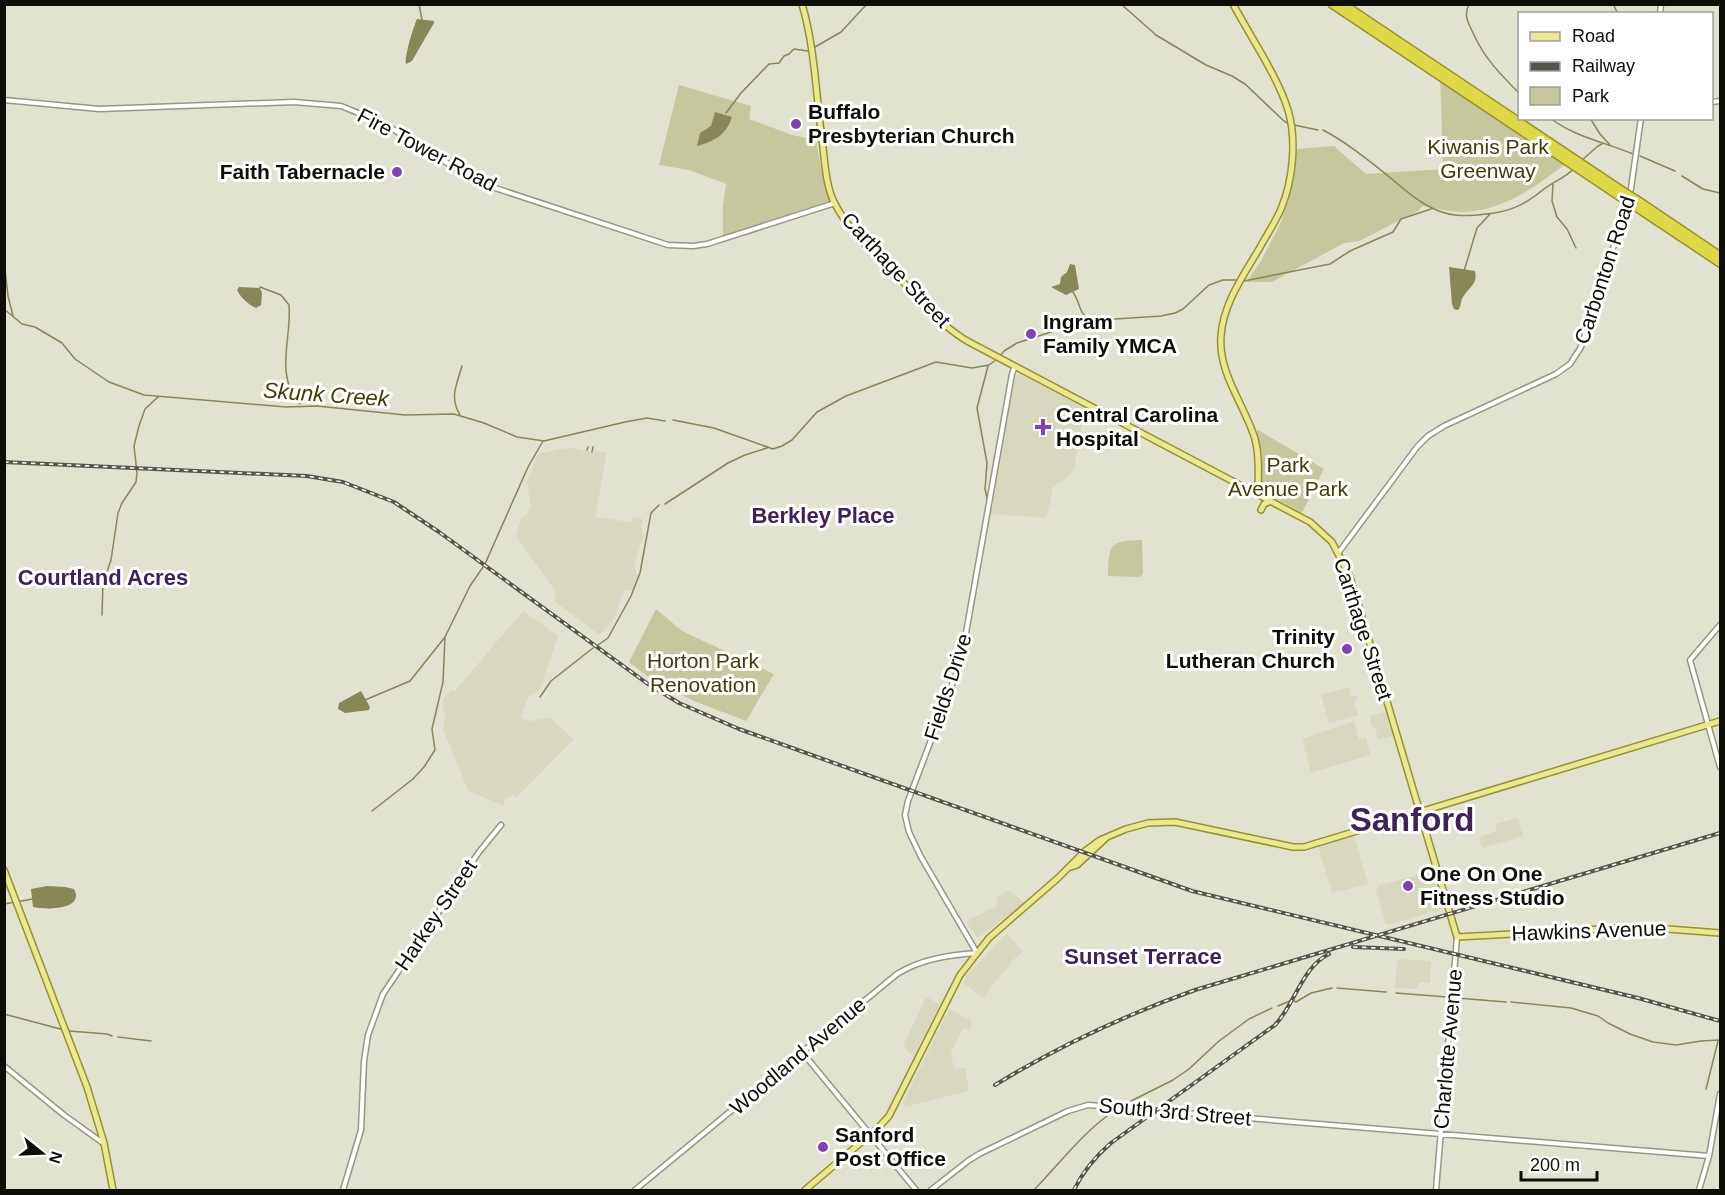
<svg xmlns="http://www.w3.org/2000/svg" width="1725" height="1195" font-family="Helvetica,sans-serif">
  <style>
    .built { fill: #d8d8bf }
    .green { fill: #c7c79d }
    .water { fill: #878757 }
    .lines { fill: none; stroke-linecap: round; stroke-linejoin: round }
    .stream { stroke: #878757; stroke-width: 1.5 }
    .minor-casing { stroke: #979787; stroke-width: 7 }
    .major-casing { stroke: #959231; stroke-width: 8 }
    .highway-casing { stroke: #959231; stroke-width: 10 }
    .minor { stroke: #fff; stroke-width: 4 }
    .major { stroke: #ebe890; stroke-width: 5 }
    .highway { stroke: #ddd946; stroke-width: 7 }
    .rail-casing { stroke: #55554c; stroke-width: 4 }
    .rail { stroke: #fff; stroke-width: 1.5; stroke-dasharray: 4.5; stroke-linecap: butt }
    .highway-bridge-casing { stroke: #959231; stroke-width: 10; stroke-linecap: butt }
    .highway-bridge { stroke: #ddd946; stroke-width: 7 }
    .poi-dot { fill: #7f42b8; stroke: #fff; stroke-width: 2 }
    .labels { text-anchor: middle; stroke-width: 6; stroke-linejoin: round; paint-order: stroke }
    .poi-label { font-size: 21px; font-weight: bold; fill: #0e0e09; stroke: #fff; text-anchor: start }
    .park-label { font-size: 21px; fill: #403e00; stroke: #fff }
    .street-label { font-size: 21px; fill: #0e0e09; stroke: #fff }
    .water-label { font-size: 22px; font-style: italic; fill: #424000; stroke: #fff }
    .neighbourhood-label { font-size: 22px; font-weight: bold; fill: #3f225b; stroke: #fff }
    .town-label { font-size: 33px; font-weight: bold; fill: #3f225b; stroke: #fff }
  </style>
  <rect width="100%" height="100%" fill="#e2e2d0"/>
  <path class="built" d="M1020,373L1085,407L1074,469L1069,476L1053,487L1047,516L1045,518L991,514L1012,392L1016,376Z
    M573,448L594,453L595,451L607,452L595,517L631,522L632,517L643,519L641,526L643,536L634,566L638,577L634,591L625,590L612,622L600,635L554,601L556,594L555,591L516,536L521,518L527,515L531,507L527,482L538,454L558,449Z
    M523,611L558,636L540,690L528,697L521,718L529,721L550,718L574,739L516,798L513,795L506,798L503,806L468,790L443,729L446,712L442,710L443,699L451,690L455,691Z
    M1349,687L1351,696L1357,695L1358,700L1354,702L1358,715L1329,723L1321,695Z
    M1385,712L1393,736L1378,739L1375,727H1372L1369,716Z
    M1354,721L1359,739L1366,737L1370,755L1311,773L1302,739Z
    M1518,818L1523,836L1482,848L1479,837L1497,831L1495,824Z
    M1354,835L1368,884L1332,893L1318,846Z
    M1435,871L1445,908L1388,925L1385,923L1376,890L1379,885Z
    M1007,891H1011L1024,903L978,938L969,927L967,921L997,906V898Z
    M1007,933L1023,952L1013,960L983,998L963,983L969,973Z
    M1397,959L1431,961L1430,983L1419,982L1417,989L1395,988Z
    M926,997L940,1004L914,1057L903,1046Z
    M949,1009L971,1021L970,1031L963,1028L951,1053L954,1069L965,1068L969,1091L905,1107L903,1102Z"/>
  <path class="green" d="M1440,71L1570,161C1537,185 1505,211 1463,212C1450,212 1435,208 1422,206L1418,211L1359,241L1344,243L1272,282H1246L1261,261L1282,220L1297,149L1334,146L1366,174L1443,169Z
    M679,85L751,106L749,119L792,135L816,140L823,178L830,201L723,236V206L726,184L689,170L659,165Z
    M1258,430L1324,469L1302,513L1264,492L1262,487V456L1256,433Z
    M1142,540L1143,574L1140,577L1108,576C1109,543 1109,541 1142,540Z
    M656,609L682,631L774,674L746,721L694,701L655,682L629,662Z"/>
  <path class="water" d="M417,19L434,21V23L412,61L406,64C404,58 413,28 417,19Z
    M715,112L732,117C726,135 715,141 697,146L700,133L711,126Z
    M1070,264L1075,265L1079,289L1066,295L1051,287L1060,284L1061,277L1067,272Z
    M1449,267L1475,271C1478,285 1469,287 1463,297C1460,302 1462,305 1458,310L1454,309L1452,304Z
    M239,287L260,288L262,293L261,305L256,308C248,304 241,298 237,290Z
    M361,691L370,707L369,710L345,713L338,709L339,703Z
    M47,886L65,887L74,889C85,910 46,910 33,907L31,889Z"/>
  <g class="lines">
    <path class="stream" d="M419,4L422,20
      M1121,4L1156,35L1206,65L1232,76L1245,84L1284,121L1289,124
      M1469,4C1463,16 1469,24 1474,35C1485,59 1501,75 1520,94
      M1613,4L1618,14
      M815,47L841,32L867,4
      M726,113L741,93L769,64L779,63L784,56L789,54L794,49L808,51
      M1550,118C1575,137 1604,142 1633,154
      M1590,118L1600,134L1610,145
      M1294,125L1318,130
      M1323,130C1346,142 1367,159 1387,175C1404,189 1423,207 1445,213C1459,217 1472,216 1486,214C1510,212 1526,204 1544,189C1554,181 1566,178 1574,168
      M1640,156L1675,171
      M1582,160L1598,146L1602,144
      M1682,176L1703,189L1720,193
      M1553,184L1552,201L1557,217L1567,229L1576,248
      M4,261L8,296L13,316
      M1464,271L1477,228L1490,214
      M1244,281L1330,264L1350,251L1393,232L1401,219L1431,209
      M260,287L281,295L289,305C292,338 274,376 300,404
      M1072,291C1080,300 1078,313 1089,319
      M4,309L22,324L35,327L62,343L75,359L109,382L144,395L286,407L317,406L405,415L454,414L484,423L517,437L544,441L625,422L647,418L665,421
      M999,357L1004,351L1017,343L1085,321L1161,316L1175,313L1183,309L1209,285L1223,280H1236
      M460,415C449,397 457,384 462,366
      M673,420L714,428L773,449L782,446L792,440L817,412L846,396L936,362L972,368L989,365L996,360
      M587,450L588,447
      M592,452L593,447
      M987,498L985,489L987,463L977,408L988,366
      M665,504L728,463L745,455L767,448
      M485,564L528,467L543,441
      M102,615L103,583L111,560L118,513L122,503L136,482L137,473L134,446L139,426L145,409L158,397
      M595,647L608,638L631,596L640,573L651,513L659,505
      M540,697L551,681L593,648
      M365,700L410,681L445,637L470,586L483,567
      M372,811L413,779L424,767L435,750L432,729L443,682L445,637
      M4,904L33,899
      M1337,988L1386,992
      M1396,993L1447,997
      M1457,998L1506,1002
      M1511,1002L1571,1008L1598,1016L1608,1023L1630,1034L1653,1042L1676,1045L1701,1041L1720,1040
      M1278,1006L1292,1000L1296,1002L1311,993L1332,988
      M4,1014L64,1030
      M69,1031L107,1034L112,1036
      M118,1037L151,1041
      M1706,1089L1718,1041
      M1127,1103L1173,1080L1189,1069L1219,1041L1249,1019L1272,1008
      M1034,1190C1060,1163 1083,1132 1114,1111"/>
    <g class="minor-casing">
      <path id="minor" d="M1660,14L1661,4
        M4,100L99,109L294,102L341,106L383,123L460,171L489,186L668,245L693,246L707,244L835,203
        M1712,102L1720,101
        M1630,195L1641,118
        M1339,552L1417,447L1428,436L1444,426L1556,374L1570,364L1581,347L1628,202
        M1720,625L1690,660L1720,767
        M802,1052L916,1190
        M4,1066L64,1115L103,1143
        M343,1190L361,1130L364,1061L368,1035L383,994L479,852L501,825
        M635,1190L897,974C921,959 949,955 977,953L921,857L909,832L905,815L908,801L961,661L1012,374L1015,366
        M931,1190L968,1161L979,1154L1068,1111L1088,1105L1709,1156
        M1436,1190L1457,937
        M1699,1190L1709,1156L1720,1094"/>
    </g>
    <g class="major-casing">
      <path id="major" d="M802,4C815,48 816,95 822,140C825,160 825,183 834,202C848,231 879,259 902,281C924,303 942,327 969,342L1310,522L1332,542L1350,577L1457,937L1642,927L1720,933
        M1233,4C1250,36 1278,77 1288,110C1297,140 1293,180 1281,209C1275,223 1266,236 1259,249C1243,276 1223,304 1221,336C1218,374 1245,405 1255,439C1260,457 1258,476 1258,494
        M1261,510L1264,504L1271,501
        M1071,867L1077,865L1106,838
        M4,870L87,1087L104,1143L113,1190
        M805,1190L878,1128L889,1116L960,975L989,938L1058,878L1085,851L1100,840L1126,829L1148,823L1175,822L1293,847H1304L1720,721"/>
    </g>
    <g class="highway-casing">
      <path id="highway" d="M1332,4L1619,196
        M1343,4L1621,190
        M1637,200L1720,256
        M1636,207L1720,263"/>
    </g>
    <use href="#minor" class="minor"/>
    <use href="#major" class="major"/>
    <use href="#highway" class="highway"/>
    <g class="rail-casing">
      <path id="rail" d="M4,462L307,476L343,482L394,502L439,532L648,684L679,703L739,729L1192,891L1638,998L1720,1021
        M1353,947L1404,949
        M995,1085C1059,1046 1125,1015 1195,990L1720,833
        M1074,1190C1083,1171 1095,1157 1111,1143L1275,1025C1295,1004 1302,967 1329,954"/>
    </g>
    <use href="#rail" class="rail"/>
    <g class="highway-bridge-casing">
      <path id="highway-bridge" d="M1621,190L1637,200
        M1619,196L1636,207"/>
    </g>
    <use href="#highway-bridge" class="highway-bridge"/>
  </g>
  <g class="poi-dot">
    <circle cx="796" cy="124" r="6"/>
    <circle cx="397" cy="172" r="6"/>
    <circle cx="1031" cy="334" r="6"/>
    <path d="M1040 418h6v6h6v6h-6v6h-6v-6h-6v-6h6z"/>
    <circle cx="1347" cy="649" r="6"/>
    <circle cx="1408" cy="886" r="6"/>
    <circle cx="823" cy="1147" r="6"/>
  </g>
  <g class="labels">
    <g class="poi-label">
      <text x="808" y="119">Buffalo<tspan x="808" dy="24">Presbyterian Church</tspan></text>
      <text x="385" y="179" text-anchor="end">Faith Tabernacle</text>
      <text x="1043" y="329">Ingram<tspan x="1043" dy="24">Family YMCA</tspan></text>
      <text x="1056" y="422">Central Carolina<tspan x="1056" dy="24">Hospital</tspan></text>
      <text x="1335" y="644" text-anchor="end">Trinity<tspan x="1335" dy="24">Lutheran Church</tspan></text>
      <text x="1420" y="881">One On One<tspan x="1420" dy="24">Fitness Studio</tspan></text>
      <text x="835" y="1142">Sanford<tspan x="835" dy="24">Post Office</tspan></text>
    </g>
    <g class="park-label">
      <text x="1488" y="154">Kiwanis Park<tspan x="1488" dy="24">Greenway</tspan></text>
      <text x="1288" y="472">Park<tspan x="1288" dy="24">Avenue Park</tspan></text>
      <text x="703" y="668">Horton Park<tspan x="703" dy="24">Renovation</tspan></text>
    </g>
    <g class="street-label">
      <text transform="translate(427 150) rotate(28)" y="7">Fire Tower Road</text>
      <text transform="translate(896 270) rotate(47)" y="7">Carthage Street</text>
      <text transform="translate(1605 270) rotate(-72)" y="7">Carbonton Road</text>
      <text transform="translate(1363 629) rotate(72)" y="7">Carthage Street</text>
      <text transform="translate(948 687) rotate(-72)" y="7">Fields Drive</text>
      <text transform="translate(436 915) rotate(-56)" y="7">Harkey Street</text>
      <text transform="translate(1589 931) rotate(-2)" y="7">Hawkins Avenue</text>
      <text transform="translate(1448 1049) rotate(-85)" y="7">Charlotte Avenue</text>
      <text transform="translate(798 1056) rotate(-40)" y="7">Woodland Avenue</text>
      <text transform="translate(1175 1112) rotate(5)" y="7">South 3rd Street</text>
    </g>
    <g class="water-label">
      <text transform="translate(326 394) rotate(4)" y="8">Skunk Creek</text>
    </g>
    <g class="neighbourhood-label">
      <text x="823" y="523">Berkley Place</text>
      <text x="103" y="585">Courtland Acres</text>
      <text x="1143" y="964">Sunset Terrace</text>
    </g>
    <g class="town-label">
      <text x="1412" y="831">Sanford</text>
    </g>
  </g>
  <rect width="1725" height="1195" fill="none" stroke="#0e0e09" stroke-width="12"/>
  <rect x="1518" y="12" width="195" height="108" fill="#ffffff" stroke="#9f9f9d" stroke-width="1.5"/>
  <rect x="1530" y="32" width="30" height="9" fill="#ebe890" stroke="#9f9f9d" stroke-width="1.5"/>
  <text x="1572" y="42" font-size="18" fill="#0e0e09">Road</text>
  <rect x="1530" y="62" width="30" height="9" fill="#55554c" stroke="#9f9f9d" stroke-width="1.5"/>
  <text x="1572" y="72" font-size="18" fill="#0e0e09">Railway</text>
  <rect x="1530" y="87" width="30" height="18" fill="#c7c79d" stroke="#9f9f9d" stroke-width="1.5"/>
  <text x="1572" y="102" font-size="18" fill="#0e0e09">Park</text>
  <g transform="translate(42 1153) rotate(108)" stroke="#ffffff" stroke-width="4.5" paint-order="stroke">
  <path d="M0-4.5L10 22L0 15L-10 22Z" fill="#0e0e09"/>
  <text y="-9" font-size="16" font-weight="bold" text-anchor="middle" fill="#0e0e09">N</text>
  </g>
  <path d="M1521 1171v9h76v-9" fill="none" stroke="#0e0e09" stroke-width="3"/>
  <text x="1530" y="1171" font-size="18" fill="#0e0e09" stroke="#ffffff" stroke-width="4.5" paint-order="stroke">200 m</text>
</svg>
